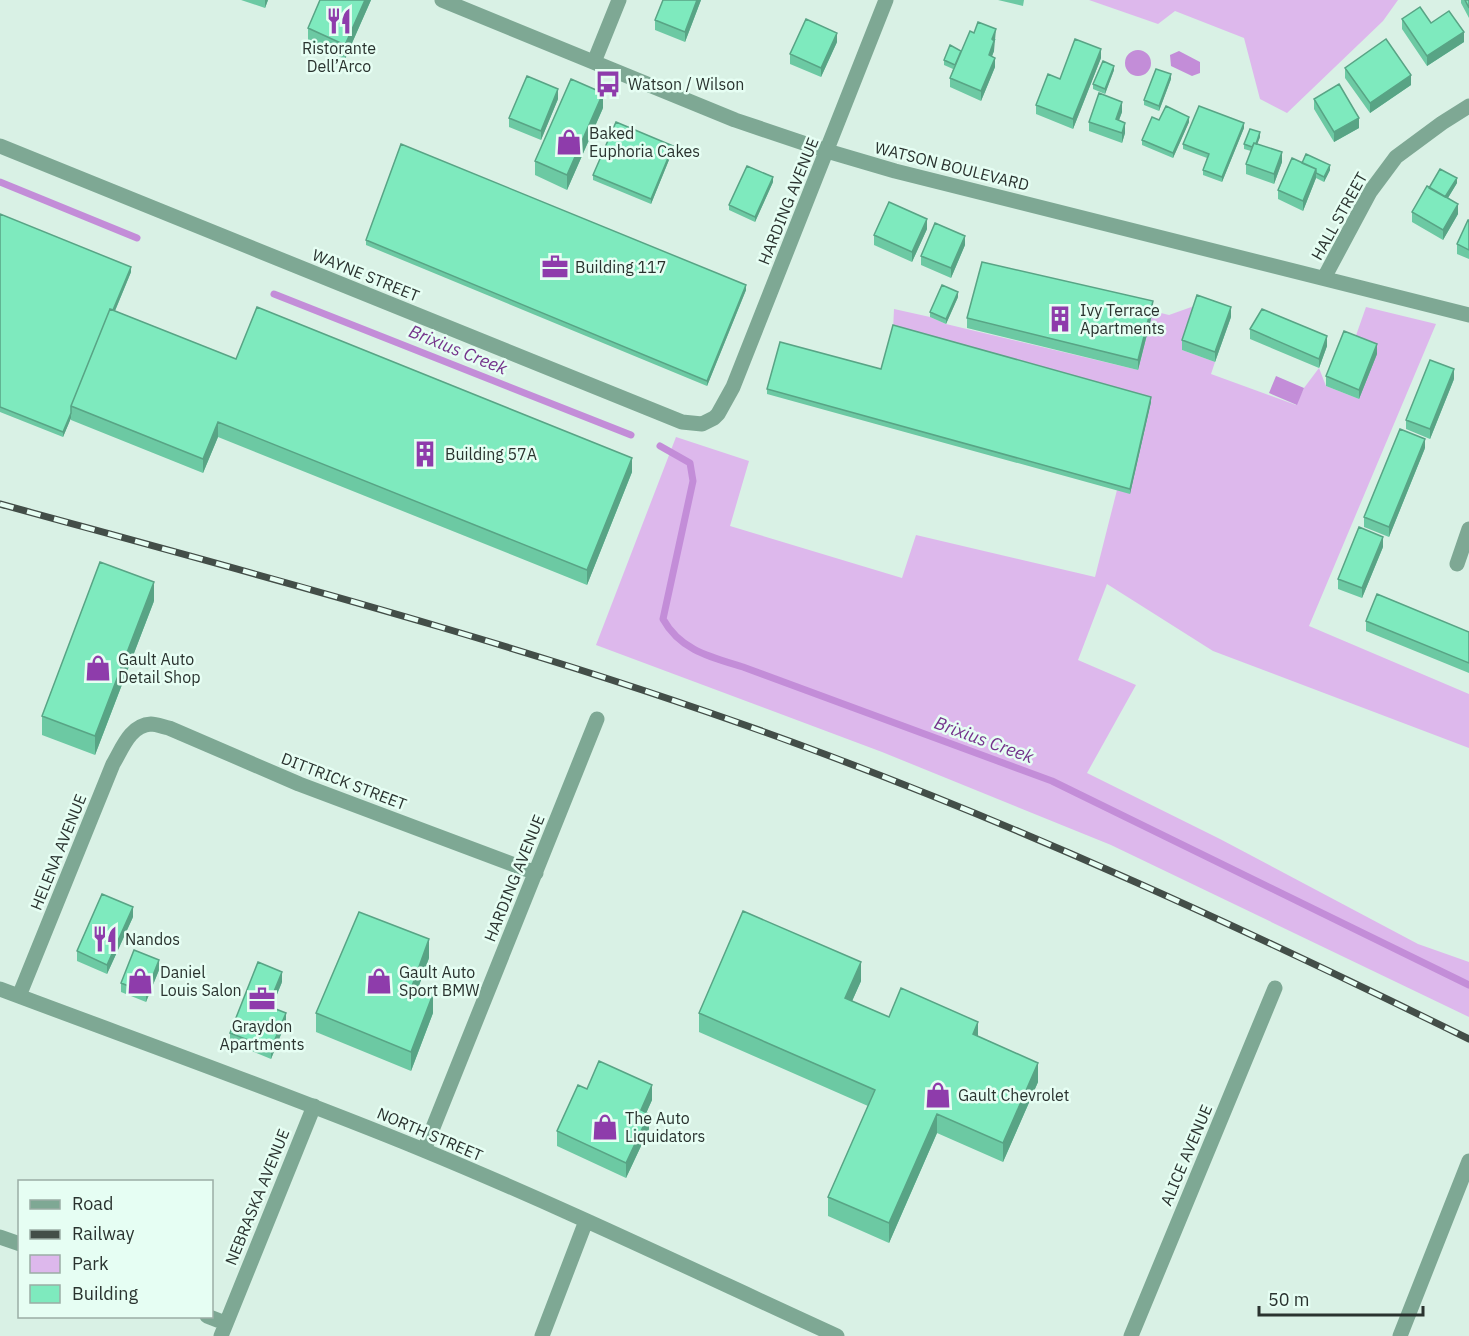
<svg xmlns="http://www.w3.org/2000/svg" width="1469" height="1336" font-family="'IBM Plex Sans',sans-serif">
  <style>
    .green { fill: #ddb8ec }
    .water { fill: #c38dd8 }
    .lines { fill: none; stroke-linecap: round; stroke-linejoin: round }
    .stream { stroke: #c38dd8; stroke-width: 7 }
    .minor { stroke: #7ea894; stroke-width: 15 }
    .rail-casing { stroke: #434e48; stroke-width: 7 }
    .rail { stroke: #e6fef3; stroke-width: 4.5; stroke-dasharray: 14; stroke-linecap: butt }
    .wall { fill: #6cc9a3 }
    .shaded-wall { fill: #58a485 }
    .building { fill: #7eeabe; stroke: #58a485; stroke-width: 1.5 }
    .labels { text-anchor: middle; stroke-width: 5; stroke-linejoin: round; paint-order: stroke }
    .poi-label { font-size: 16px; fill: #2a332f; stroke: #e6fef3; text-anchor: start }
    .street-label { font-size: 16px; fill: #2a332f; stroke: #e6fef3 }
    .water-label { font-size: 18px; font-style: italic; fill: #75348c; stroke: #e6fef3 }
  </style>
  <rect width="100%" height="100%" fill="#d9f1e5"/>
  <path class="green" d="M1089,0H1398L1383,21L1287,113L1260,99L1244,38L1175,11L1158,24Z
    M1197,305L1182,350L1215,362L1211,374L1296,405L1304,388L1319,368L1326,386L1359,399L1353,344L1366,307L1436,324L1309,626L1469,694V748L1213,651L1107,584L1078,660L1136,685L1087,773L1220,839L1418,944L1469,962V1017L1111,845L882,752L596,645L676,437L749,461L730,526L902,578L916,535L1095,577L1117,490L1130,493L893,330L894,309L930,317L946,324L1138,370L1153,311L1169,315Z"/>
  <path class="water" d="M1125 63a13 13 0 1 1 26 0a13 13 0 1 1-26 0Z
    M1179,51L1200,62V73L1192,76L1171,66L1170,55Z
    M1276,376L1304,388L1297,405L1269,393Z"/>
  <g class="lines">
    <path class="stream" d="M0,182L137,238
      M274,294L631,435
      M660,446L690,463L693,481L663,619C680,650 710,657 743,667L1052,781L1469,985"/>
    <path class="minor" d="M442,0L735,120L827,151L895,171L1469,315
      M594,62L619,0
      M0,146L682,422L702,424L714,418L718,414L733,387L886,0
      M1324,278L1370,192L1396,157L1442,123L1469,106
      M1457,564L1469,529
      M0,989C141,1042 282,1092 421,1149C562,1207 699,1273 837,1336
      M19,996L113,764C122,749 130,725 151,724C156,724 164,727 169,728L299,784L536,873
      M424,1150L597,719
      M0,1237L20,1244
      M207,1316L225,1323
      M221,1336L314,1106
      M542,1336L586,1221
      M1131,1336L1275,988
      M1400,1336L1469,1161"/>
    <g class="rail-casing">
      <path id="rail" d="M0,504C266,577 533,647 792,742C1024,827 1247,930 1469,1039"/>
    </g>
    <use href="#rail" class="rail"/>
  </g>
  <path class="wall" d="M241,0H268L265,8Z
    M320,0H371L345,59L308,43V28Z
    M663,0H701L685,42L655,30V20Z
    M998,0H1024L1023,6Z
    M1461,0H1469V18L1461,3Z
    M1402,19L1431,23L1464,42L1427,66L1402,29Z
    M996,39L994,42V51L992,56L995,67L981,101L950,87V78L953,69L944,65V60L961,51Z
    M837,42L821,77L790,64V54Z
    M1101,58L1073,129L1036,114V105L1060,79Z
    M1345,68L1411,85L1370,113L1345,78Z
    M1114,70L1105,94L1093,89V84Z
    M1171,79L1159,111L1144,105V100Z
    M558,99L541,140L509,127V118Z
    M1314,99L1359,128L1334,142L1314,109Z
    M603,108L567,190L535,175V161Z
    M1122,112L1119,120L1125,133L1122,143L1089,131V122Z
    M1159,120L1189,122L1173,158L1142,145V140Z
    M1244,128L1222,182L1203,175V170L1207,158L1183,149V144Z
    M1260,137L1257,144L1282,162L1274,184L1246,174V164L1251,151L1244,149V144Z
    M673,150L651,204L593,180V175Z
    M1302,163L1330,170L1324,182L1316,178L1303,211L1278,199V190Z
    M773,182L755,222L729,210V205Z
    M1457,183L1448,198L1458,214L1443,240L1412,222V212L1429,188Z
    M0,214L131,272L115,311L236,359L632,472L587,585L218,437L203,473L71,420V418L63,437L0,412Z
    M1469,220V259L1457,254V244Z
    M927,229L912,262L874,245V235Z
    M366,240L746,290L707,386L366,245Z
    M965,245L951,278L921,265V256Z
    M958,297L946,324L930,317V312Z
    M1153,311L1138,370L967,328V318Z
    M1231,317L1215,362L1182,350V340Z
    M1250,329L1327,346L1319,368L1250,339Z
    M1377,354L1359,399L1326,386V376Z
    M881,369L1151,402L1130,494L767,394V389Z
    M1454,379L1430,439L1406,429V420Z
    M1425,448L1389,537L1364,527V517Z
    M1383,547L1362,598L1338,589V579Z
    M154,601L95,755L42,735V716Z
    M1366,621L1469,632V673L1366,631Z
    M133,917L107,974L77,961V951Z
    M429,958L418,988L433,1013L411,1071L316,1032V1013Z
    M159,970L146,1002L121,992V983Z
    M861,981L852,1001L889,1017L978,1036L1038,1082L1003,1162L937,1133L889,1243L828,1216V1197L868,1106L699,1032V1013Z
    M282,982L272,1007L286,1022L271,1059L230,1042V1033Z
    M587,1089L652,1100L646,1113L649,1129L626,1178L557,1146V1131Z"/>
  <path class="shaded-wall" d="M265,0H268L265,8Z
    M365,0H371L345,59V45Z
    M697,0H701L685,42V32Z
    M996,29L994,51L989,64V55L992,39Z
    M1464,32V42L1427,66V56Z
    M837,33V42L821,77V68Z
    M1101,49V58L1073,129V119Z
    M995,58V67L981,101V91Z
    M1114,66V70L1105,94V89Z
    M1171,74V79L1159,111V106Z
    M1411,75V85L1370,113V103Z
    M558,89V99L541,140V131Z
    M603,93V108L567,190V175Z
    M1122,102V112L1116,128V119Z
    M1189,117V122L1173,158V153Z
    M1359,118V128L1334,142V132Z
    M1125,123V133L1122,143V133Z
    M1244,123V128L1222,182V177Z
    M1260,132V137L1254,153V148Z
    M673,146V150L651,204V199Z
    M1282,152V162L1274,184V174Z
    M1330,165V170L1324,182V177Z
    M1316,169V178L1303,211V201Z
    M773,177V182L755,222V217Z
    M1457,178V183L1443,206V201Z
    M1458,204V214L1443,240V230Z
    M927,219V229L912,262V252Z
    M965,236V245L951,278V268Z
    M131,267V272L75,407H73Z
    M746,285V290L707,386V381Z
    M958,292V297L946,324V319Z
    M1153,301V311L1138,370V360Z
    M1231,307V317L1215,362V352Z
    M1327,336V346L1319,368V359Z
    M1377,344V354L1359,399V390Z
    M1454,369V379L1430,439V429Z
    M1151,397V402L1130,494V489Z
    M71,413V418L63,437V432Z
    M218,422V437L203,473V459Z
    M1425,439V448L1389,537V527Z
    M632,458V472L587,585V570Z
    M1383,537V547L1362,598V588Z
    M154,582V601L95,755V736Z
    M133,907V917L107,974V965Z
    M429,939V958L412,1005V986Z
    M159,960V970L146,1002V993Z
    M861,962V981L845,1017V998Z
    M282,972V982L268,1016V1006Z
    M433,994V1013L411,1071V1052Z
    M286,1013V1022L271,1059V1049Z
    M978,1022V1041L973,1034Z
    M1038,1063V1082L1003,1162V1143Z
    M652,1085V1100L641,1125V1110Z
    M649,1114V1129L626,1178V1163Z
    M937,1114V1133L889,1243V1223Z"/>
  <path class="building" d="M320,0H365L345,45L308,28Z
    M663,0H697L685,32L655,20Z
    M1465,0H1469V8Z
    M1420,7L1431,23L1449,11L1464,32L1427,56L1402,19Z
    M806,19L837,33L821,68L790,54Z
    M978,22L996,29L992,39L994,41L989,55L995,58L981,91L950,78L970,31L974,33Z
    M1075,39L1101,49L1073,119L1036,105L1048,74L1060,79Z
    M1386,39L1411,75L1370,103L1345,68Z
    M950,45L961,51L955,65L944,60Z
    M1103,61L1114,66L1105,89L1093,84Z
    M1156,69L1171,74L1159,106L1144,100Z
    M527,76L558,89L541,131L509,118Z
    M571,79L603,93L567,175L535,161Z
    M1339,84L1359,118L1334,132L1314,99Z
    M1099,93L1122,102L1116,119L1125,123L1122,133L1089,122Z
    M1166,106L1189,117L1173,153L1142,140L1152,117L1159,120Z
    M1199,106L1244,123L1222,177L1203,170L1209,154L1183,144Z
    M616,122L673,146L651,199L593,175Z
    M1250,129L1260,132L1256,144L1254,143L1252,147L1244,144Z
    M1254,143L1282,152L1274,174L1246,164Z
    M401,144L746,285L707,381L366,240Z
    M1306,154L1330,165L1324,177L1316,173V169L1302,163Z
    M1292,158L1316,169L1303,201L1278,190Z
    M747,166L773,177L755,217L729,205Z
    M1440,169L1457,178L1445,197L1429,188Z
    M1427,186L1458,204L1443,230L1412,212Z
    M889,202L927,219L912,252L874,235Z
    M0,214L131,267L113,310L110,309L71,406V413L63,432L0,407Z
    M1468,220H1469V250L1457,244Z
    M935,223L965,236L951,268L921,256Z
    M982,262L1153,301L1138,360L967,318Z
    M942,285L958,292L946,319L930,312Z
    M1197,295L1231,307L1215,352L1182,340Z
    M257,307L632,458L587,570L218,422L203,459L71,406L110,309L236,359Z
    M1262,309L1327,336L1319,359L1250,329Z
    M893,325L1151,397L1130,489L767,389L780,342L881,369Z
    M1344,331L1377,344L1359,390L1326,376Z
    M1430,360L1454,369L1430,429L1406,420Z
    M1400,429L1425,439L1389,527L1364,517Z
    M1359,527L1383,537L1362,588L1338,579Z
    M100,562L154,582L95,736L42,716Z
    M1377,594L1469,632V663L1366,621Z
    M102,894L133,907L107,965L77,951Z
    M743,911L861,962L845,998L889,1017L901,988L978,1022L973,1034L1038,1063L1003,1143L937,1114L889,1223L828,1197L875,1090L699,1013Z
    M359,912L429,939L412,986L433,994L411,1052L316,1013Z
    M134,950L159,960L146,993L121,983Z
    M258,962L282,972L268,1006L286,1013L271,1049L230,1033Z
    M599,1061L652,1085L641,1110L649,1114L626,1163L557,1131L578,1085L587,1089Z"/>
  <defs>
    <g id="restaurant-bare" transform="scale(2.07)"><path d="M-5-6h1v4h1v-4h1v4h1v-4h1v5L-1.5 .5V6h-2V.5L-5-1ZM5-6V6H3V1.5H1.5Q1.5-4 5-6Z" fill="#8e3cab" stroke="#e6fef3" stroke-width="2.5" paint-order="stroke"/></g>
    <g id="bus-bare" transform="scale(2.07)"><path d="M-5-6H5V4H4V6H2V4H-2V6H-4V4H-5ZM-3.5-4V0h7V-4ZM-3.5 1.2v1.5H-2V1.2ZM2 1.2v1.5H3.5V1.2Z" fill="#8e3cab" stroke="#e6fef3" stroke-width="2.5" paint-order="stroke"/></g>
    <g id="shop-bare" transform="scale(2.07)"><path d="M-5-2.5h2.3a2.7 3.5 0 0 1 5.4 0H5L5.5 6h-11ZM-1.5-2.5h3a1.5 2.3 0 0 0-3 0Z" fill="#8e3cab" stroke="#e6fef3" stroke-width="2.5" paint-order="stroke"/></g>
    <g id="office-bare" transform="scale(2.07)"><path d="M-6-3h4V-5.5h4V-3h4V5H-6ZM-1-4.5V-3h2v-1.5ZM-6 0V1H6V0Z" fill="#8e3cab" stroke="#e6fef3" stroke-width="2.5" paint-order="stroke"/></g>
    <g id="building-bare" transform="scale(2.07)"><path d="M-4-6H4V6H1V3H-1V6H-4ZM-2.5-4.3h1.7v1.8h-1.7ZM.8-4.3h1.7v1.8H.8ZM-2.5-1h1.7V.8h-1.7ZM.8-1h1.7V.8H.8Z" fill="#8e3cab" stroke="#e6fef3" stroke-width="2.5" paint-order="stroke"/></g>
  </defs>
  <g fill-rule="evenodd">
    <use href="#restaurant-bare" x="339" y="21"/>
    <use href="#bus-bare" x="608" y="84"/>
    <use href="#shop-bare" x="569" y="142"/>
    <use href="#office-bare" x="555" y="267"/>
    <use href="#building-bare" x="1060" y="319"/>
    <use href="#building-bare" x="425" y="454"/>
    <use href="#shop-bare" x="98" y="668"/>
    <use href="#restaurant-bare" x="105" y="939"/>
    <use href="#shop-bare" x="140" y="981"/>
    <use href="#shop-bare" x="379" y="981"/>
    <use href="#office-bare" x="262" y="999"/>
    <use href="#shop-bare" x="938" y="1095"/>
    <use href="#shop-bare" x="605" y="1127"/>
  </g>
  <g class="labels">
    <g class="poi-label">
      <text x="339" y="54" text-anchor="middle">Ristorante<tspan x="339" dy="18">Dell’Arco</tspan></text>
      <text x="628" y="90">Watson / Wilson</text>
      <text x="589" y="139">Baked<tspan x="589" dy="18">Euphoria Cakes</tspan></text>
      <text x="575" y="273">Building 117</text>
      <text x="1080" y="316">Ivy Terrace<tspan x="1080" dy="18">Apartments</tspan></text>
      <text x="445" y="460">Building 57A</text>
      <text x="118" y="665">Gault Auto<tspan x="118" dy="18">Detail Shop</tspan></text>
      <text x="125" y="945">Nandos</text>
      <text x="160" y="978">Daniel<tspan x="160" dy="18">Louis Salon</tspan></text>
      <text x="399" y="978">Gault Auto<tspan x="399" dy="18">Sport BMW</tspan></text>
      <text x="262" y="1032" text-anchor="middle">Graydon<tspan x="262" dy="18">Apartments</tspan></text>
      <text x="958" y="1101">Gault Chevrolet</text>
      <text x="625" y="1124">The Auto<tspan x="625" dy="18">Liquidators</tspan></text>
    </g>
    <g class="street-label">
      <text transform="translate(952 166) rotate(14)" y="6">WATSON BOULEVARD</text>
      <text transform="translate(788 201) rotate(-68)" y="6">HARDING AVENUE</text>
      <text transform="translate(1339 216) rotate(-61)" y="6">HALL STREET</text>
      <text transform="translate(366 275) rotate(22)" y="6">WAYNE STREET</text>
      <text transform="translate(344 781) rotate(21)" y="6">DITTRICK STREET</text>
      <text transform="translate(58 852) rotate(-68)" y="6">HELENA AVENUE</text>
      <text transform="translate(514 878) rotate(-68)" y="6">HARDING AVENUE</text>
      <text transform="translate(430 1134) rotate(23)" y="6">NORTH STREET</text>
      <text transform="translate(1186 1155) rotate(-67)" y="6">ALICE AVENUE</text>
      <text transform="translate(257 1197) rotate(-68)" y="6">NEBRASKA AVENUE</text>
    </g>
    <g class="water-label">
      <text transform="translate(458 350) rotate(22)" y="6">Brixius Creek</text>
      <text transform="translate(984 740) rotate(20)" y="6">Brixius Creek</text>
    </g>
  </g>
  <rect x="18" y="1180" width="195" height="138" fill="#e6fef3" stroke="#9bada5" stroke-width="1.5"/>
  <rect x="30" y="1200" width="30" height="9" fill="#7ea894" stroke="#9bada5" stroke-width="1.5"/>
  <text x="72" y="1210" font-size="18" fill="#2a332f">Road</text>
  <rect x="30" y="1230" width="30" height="9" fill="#434e48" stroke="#9bada5" stroke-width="1.5"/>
  <text x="72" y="1240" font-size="18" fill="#2a332f">Railway</text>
  <rect x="30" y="1255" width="30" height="18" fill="#ddb8ec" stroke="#9bada5" stroke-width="1.5"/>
  <text x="72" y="1270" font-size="18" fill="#2a332f">Park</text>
  <rect x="30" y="1285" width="30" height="18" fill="#7eeabe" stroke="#9bada5" stroke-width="1.5"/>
  <text x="72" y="1300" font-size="18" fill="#2a332f">Building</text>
  <path d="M1259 1306v9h164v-9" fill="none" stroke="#2a332f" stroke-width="3"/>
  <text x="1268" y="1306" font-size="18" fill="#2a332f" stroke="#e6fef3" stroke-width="4.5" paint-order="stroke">50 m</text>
</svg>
